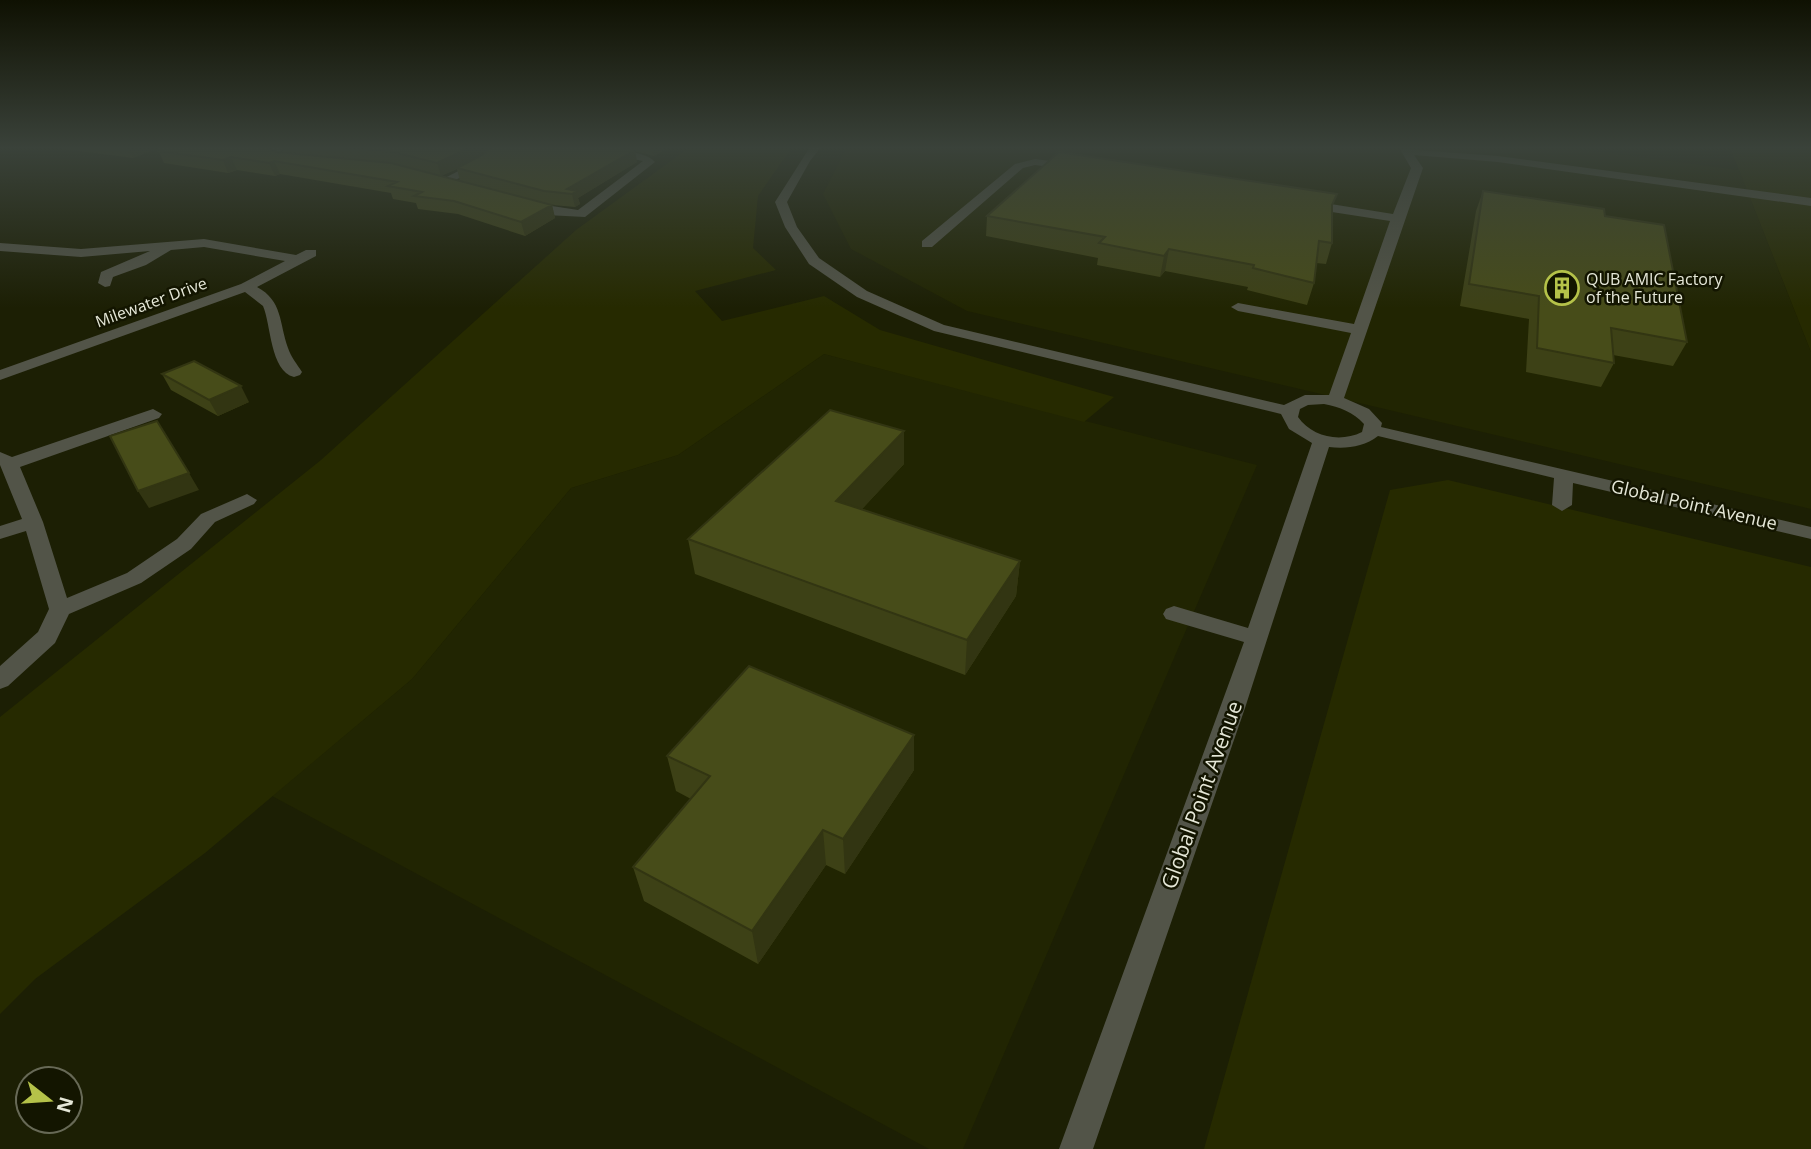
<svg xmlns="http://www.w3.org/2000/svg" width="1811" height="1149" font-family="'Open Sans',sans-serif">
  <style>
    .built { fill: #212502 }
    .green { fill: #262a00 }
    .lines { fill: none; stroke-linecap: round; stroke-linejoin: round }
    .minor { fill: #525448; fill-rule: evenodd }
    .wall { fill: #3d4116; fill-rule: evenodd }
    .shaded-wall { fill: #323512 }
    .building { fill: #474c19; stroke: #323512; stroke-width: 2 }
    .labels { text-anchor: middle; stroke-width: 5; stroke-linejoin: round; paint-order: stroke }
    .far-poi-label { font-size: 16px; fill: #e5e7d7; stroke: #131500; text-anchor: start }
    .far-street-label { font-size: 16px; fill: #e5e7d7; stroke: #131500 }
    .street-label { font-size: 18px; fill: #e5e7d7; stroke: #131500 }
    .near-street-label { font-size: 21px; fill: #e5e7d7; stroke: #131500 }
  </style>
  <rect width="100%" height="100%" fill="#1c1f04"/>
  <path class="built" d="M847,147H1562L1739,170L1811,352V509L967,311L851,249L823,194Z
    M824,354L1257,465L963,1149H929L272,796L412,679L571,488L678,455Z"/>
  <path class="green" d="M690,147H792L758,196L753,248L776,270L695,291L722,321L824,296L880,330L1114,397L1084,422L824,354L678,455L571,488L412,679L205,853L35,979L0,1014V717L321,460L576,230Z
    M1730,147L1811,148V352L1739,170Z
    M1448,480L1811,567V1149H1204L1390,490Z"/>
  <g class="lines">
    <path class="minor" d="M273,147H283L280,153L302,160L297,163L270,157Z
      M493,147H504L484,166L445,185L435,183L476,162Z
      M576,147C592,147 645,149 655,162L585,217L546,215L522,209V203L526,202L578,210L643,161Z
      M810,147H821L810,161L787,202L797,227L819,258L867,291L944,325L1284,405L1305,395H1329L1351,333L1238,311L1231,307L1238,303L1354,324L1390,221L1306,208L1300,204L1306,200L1393,214L1411,168L1401,151L1402,149L1498,156L1811,198V206L1498,162L1414,155L1423,168L1344,398L1369,409L1382,423L1381,427L1811,527V539L1573,483L1572,505L1562,511L1552,505L1554,478L1378,436C1364,447 1346,449 1329,447L1245,708L1093,1149H1059L1244,642L1166,619L1163,614L1166,609L1174,606L1248,628L1312,443L1289,429L1281,414L934,331L857,297L809,264L785,227L775,202ZM1324,404C1340,407 1353,412 1364,424L1362,432C1340,443 1312,437 1298,417L1300,409L1308,405Z
      M1035,159L1074,164L1080,167L1074,170L1035,165L1023,168L932,247H922V241L1015,164Z
      M204,239L296,255L306,250H316V256L257,287C283,301 279,323 288,348C291,357 297,364 302,372L300,375L294,377C270,371 271,324 263,306L245,292L0,380V370L241,284L285,261L204,247L171,250L146,265L113,277L110,286L105,287L98,283L101,272L150,251L81,257L0,251V243L81,249Z
      M153,409L162,414L159,418L20,467L43,522L67,598L127,573L177,539L201,514L247,494L257,500L254,504L215,522L191,549L141,583L69,614L55,643L8,686L0,689V666L38,632L49,609L26,531L0,539V526L22,519L0,465V452L12,457Z"/>
  </g>
  <path class="wall" d="M49,147H271L270,148L277,152L284,153L283,152L281,147H489L476,159L482,155L491,147H669L654,156L635,151L637,162L578,198L580,204L575,207L552,205L555,218L525,236L458,214L418,209L416,203L393,199L391,193L280,174L275,176L237,170L228,173L164,163L157,148L133,158ZM457,169L460,181L441,176Z
    M1483,191L1605,216L1687,342L1673,366L1613,355L1614,363L1601,387L1526,372L1529,319L1460,306L1476,211Z
    M1332,212V243L1326,264L1316,263L1314,283L1307,305L1247,290L1248,287L1165,271L1160,277L1097,265L1098,258L986,236L987,216Z
    M162,374L249,402L218,416L171,390Z
    M904,431V464L862,509L1020,561L1016,596L965,675L695,574L688,539Z
    M914,735V770L845,874L826,865L758,964L644,901L633,867L691,799L676,791L667,756Z"/>
  <path class="shaded-wall" d="M127,147H159V148L133,158Z
    M471,147H489L475,160L441,176L437,163Z
    M652,147H669L654,156Z
    M635,150L637,162L578,198L580,204L575,207L572,194L567,189Z
    M231,157L237,170L228,173L223,160Z
    M274,161L280,174L275,176L269,163Z
    M552,205L555,218L525,236L521,222Z
    M1169,249L1165,271L1160,277L1164,256Z
    M241,386L249,402L218,416L209,400Z
    M904,431V464L838,535L836,501Z
    M189,473L199,490L149,508L138,491Z
    M1020,561L1016,596L965,675L967,640Z
    M914,735V770L845,874L843,839Z
    M823,830L826,865L758,964L752,931Z"/>
  <path class="building" d="M157,147H267L277,152L391,163L552,205L521,222L454,201L414,196L422,192L388,186L397,182L274,161L269,163L231,157L223,160L158,151Z
    M343,147H471L437,163L393,152Z
    M491,147H621L635,150L567,189L577,191L572,194L544,191L457,168L482,155Z
    M1059,152L1337,194L1332,205V243L1319,241L1314,283L1253,268L1254,265L1169,249L1164,256L1099,243L1105,237L987,216Z
    M1483,191L1604,209L1605,216L1664,225L1687,342L1611,328L1614,363L1537,348L1539,296L1469,284Z
    M194,361L241,386L209,400L162,374Z
    M830,410L904,431L836,501L1020,561L967,640L688,539Z
    M157,421L189,473L138,491L110,436Z
    M749,666L914,735L843,839L823,830L752,931L633,867L710,776L667,756Z"/>
  <linearGradient id="sky" x2="0" y2="1"><stop stop-color="#0f1102"/><stop offset="0.48" stop-color="#3a423a"/><stop offset="1" stop-color="#3a423a" stop-opacity="0"/></linearGradient>
  <rect width="1811" height="308" fill="url(#sky)"/>
  <defs>
    <g id="building-ring" transform="scale(1.75)"><circle r="9.5" fill="#131500" stroke="#b5c249" stroke-width="1.5"/><path d="M-4-6H4V6H1V3H-1V6H-4ZM-2.5-4.3h1.7v1.8h-1.7ZM.8-4.3h1.7v1.8H.8ZM-2.5-1h1.7V.8h-1.7ZM.8-1h1.7V.8H.8Z" fill="#b5c249"/></g>
  </defs>
  <g fill-rule="evenodd">
    <use href="#building-ring" x="1562" y="288"/>
  </g>
  <g class="labels">
    <g class="far-poi-label">
      <text x="1586" y="285">QUB AMIC Factory<tspan x="1586" dy="18">of the Future</tspan></text>
    </g>
    <g class="far-street-label">
      <text transform="translate(151 302) rotate(-20)" y="6">Milewater Drive</text>
    </g>
    <g class="street-label">
      <text transform="translate(1694 505) rotate(13)" y="6">Global Point Avenue</text>
    </g>
    <g class="near-street-label">
      <text transform="translate(1202 795) rotate(-70)" y="7">Global Point Avenue</text>
    </g>
  </g>
  <g transform="translate(49 1100) rotate(107)"><circle r="33" fill="#131500" stroke="#676956" stroke-width="2"/>
  <path d="M0-5L12 26L0 18L-12 26Z" fill="#b5c249"/>
  <text y="-10" font-size="19" font-weight="bold" text-anchor="middle" fill="#e5e7d7">N</text>
  </g>
</svg>
